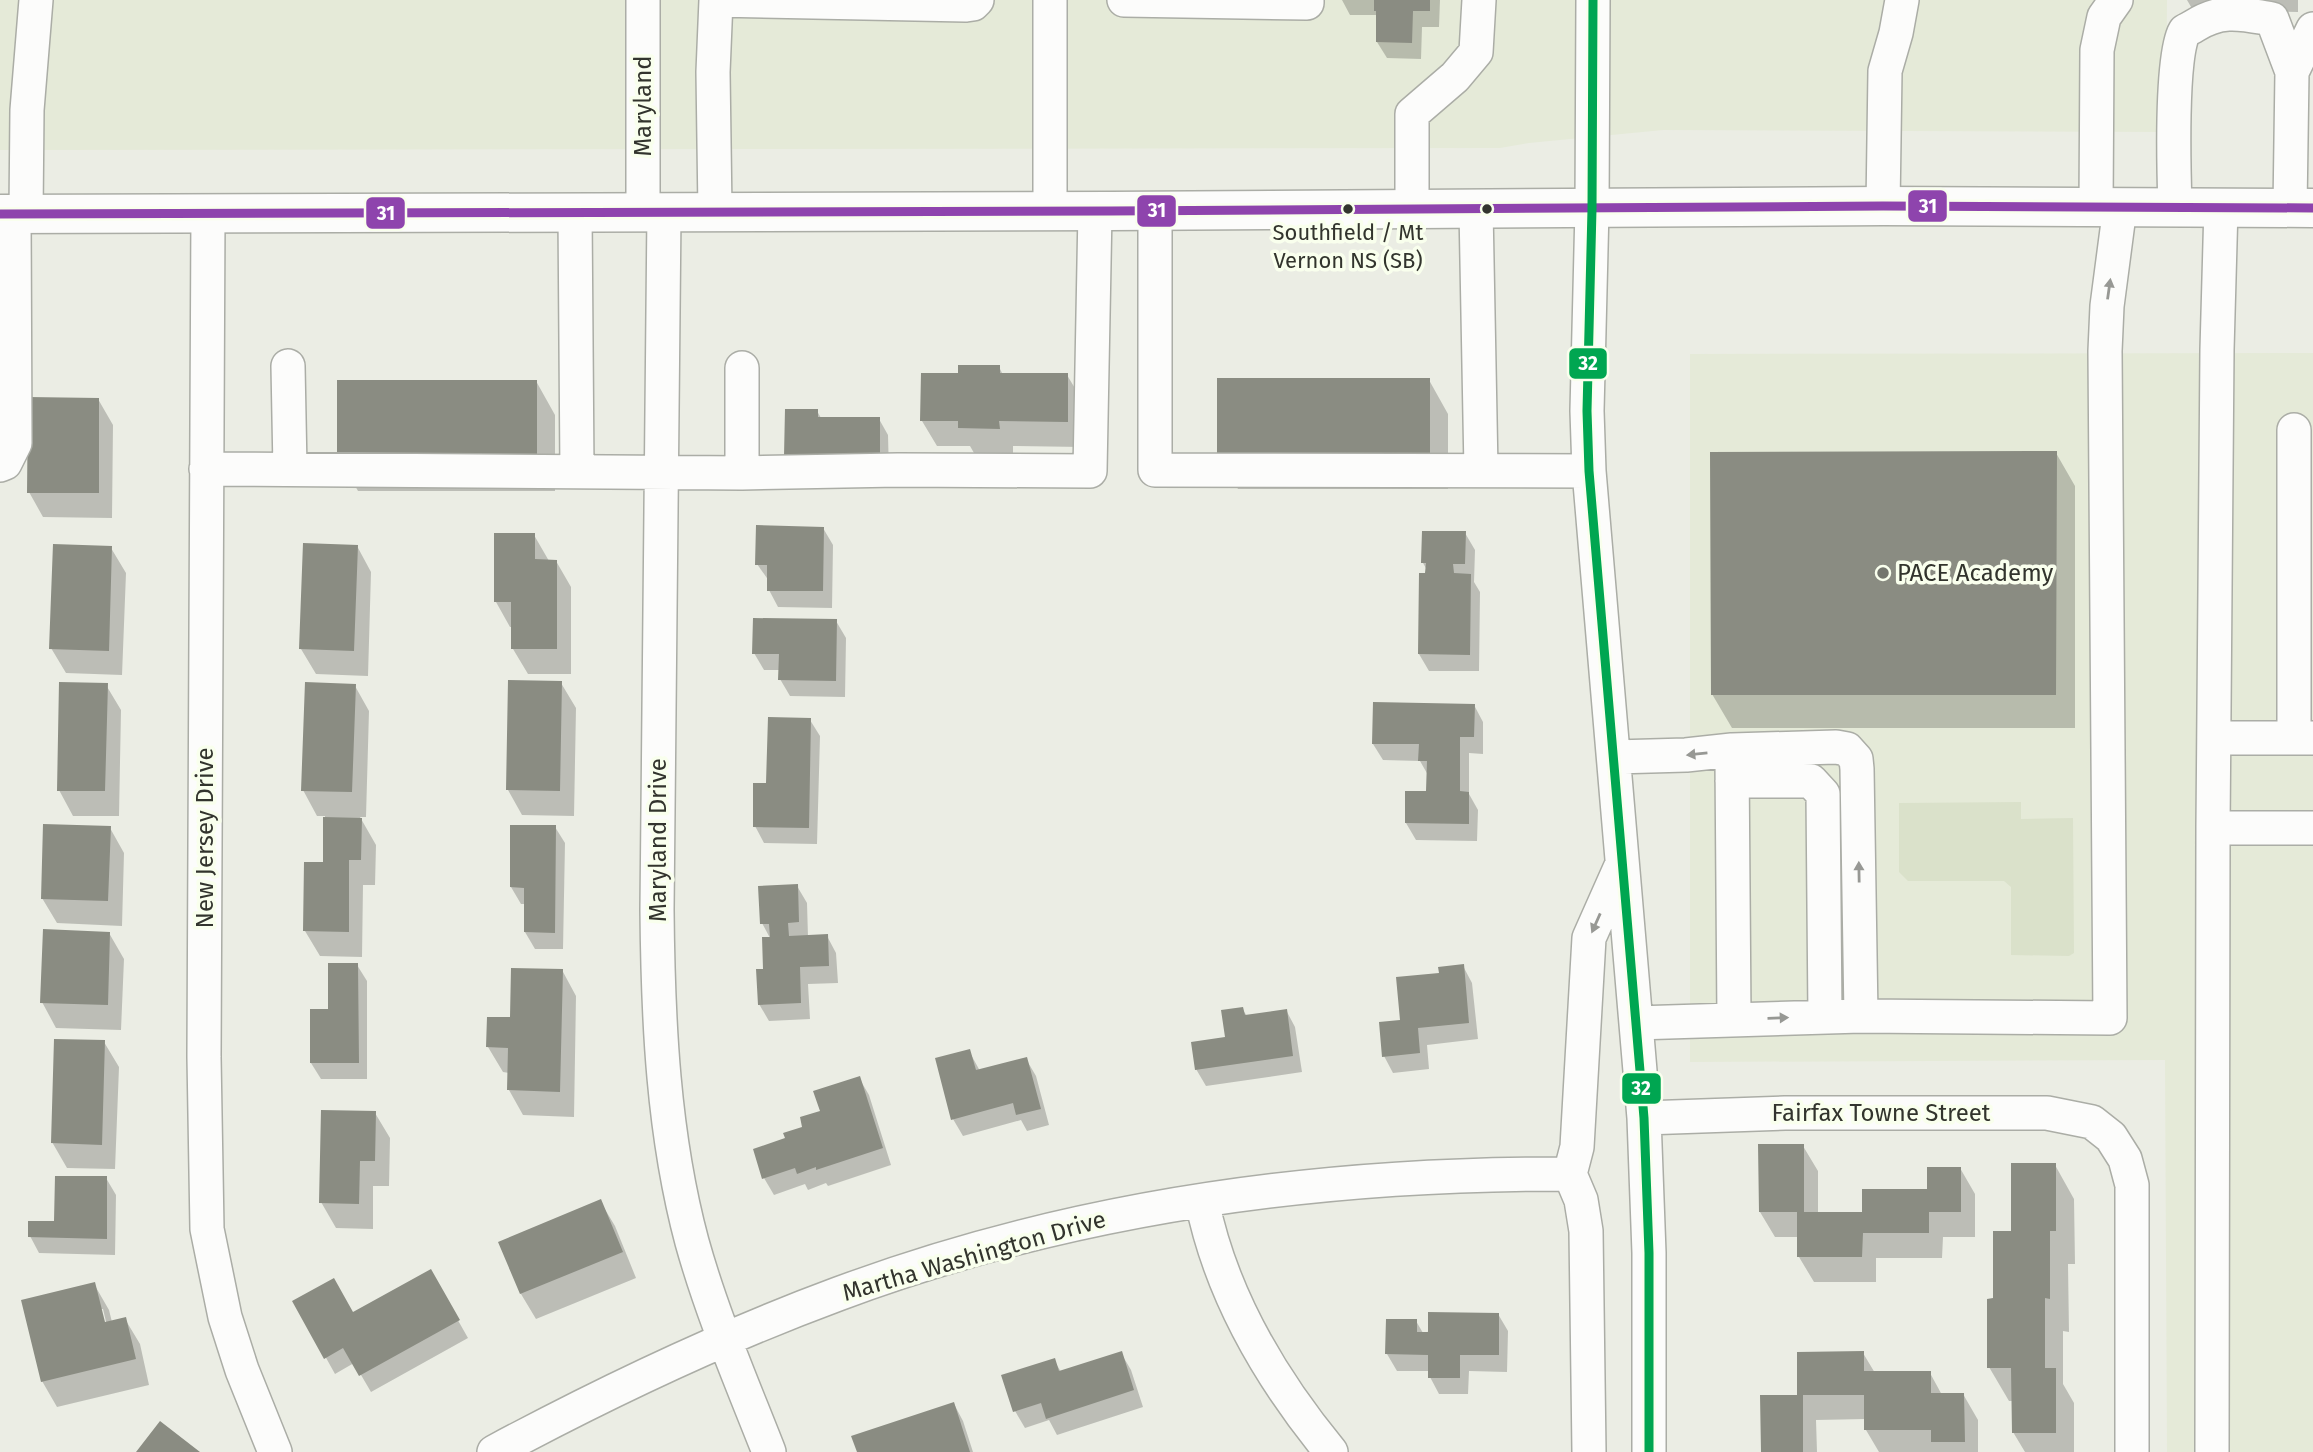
<svg xmlns="http://www.w3.org/2000/svg" width="2313" height="1452" font-family="'Fira Sans',sans-serif">
  <style>
    .built { fill: #e5ead8 }
    .green { fill: #dae1ca }
    .shadow { fill: #0003; fill-rule: evenodd }
    .building { fill: #8a8c82 }
    .lines { fill: none; stroke-linecap: round; stroke-linejoin: round }
    .minor-casing { stroke: #abada6; stroke-width: 36 }
    .major-casing { stroke: #abada6; stroke-width: 41 }
    .minor { stroke: #fcfcfb; stroke-width: 33 }
    .major { stroke: #fcfcfb; stroke-width: 38 }
    .bus-1-casing { stroke: #f9ffed; stroke-width: 14 }
    .bus-2-casing { stroke: #f9ffed; stroke-width: 14 }
    .bus-1 { stroke: #8e44ad; stroke-width: 9 }
    .bus-2 { stroke: #00a651; stroke-width: 9 }
    .oneway { fill: #979894 }
    .bus-dot { fill: #32342d; stroke: #f9ffed; stroke-width: 2.5 }
    .poi-dot { fill: #73756d; stroke: #f9ffed; stroke-width: 2.5 }
    .labels { text-anchor: middle; stroke-width: 7; stroke-linejoin: round; paint-order: stroke }
    .bus-label { font-size: 22px; fill: #32342d; stroke: #f9ffed }
    .street-label { font-size: 24px; fill: #32342d; stroke: #f9ffed }
    .poi-label { font-size: 24px; fill: #32342d; stroke: #f9ffed; text-anchor: start }
    .line-badge { stroke: #f9ffed; stroke-width: 2.5 }
    .badge-label { font-size: 19px; text-anchor: middle; font-weight: bold; fill: #fff }
  </style>
  <rect width="100%" height="100%" fill="#ebede4"/>
  <path class="built" d="M0,0H2167L2166,132L1663,130L1529,143L1500,148L0,150Z
    M2313,353V1452H2167L2165,1060L1690,1062V354Z"/>
  <path class="green" d="M2021,802V819L2073,818L2074,953L2069,956L2011,955V887L2004,881H1908L1899,872V803Z"/>
  <path class="shadow" d="M1342,0H1440L1439,27H1422L1421,59L1387,58L1377,42L1378,15H1350Z
    M2187,0H2298V12L2256,11L2201,24Z
    M999,367L1003,375H1067L1082,400V447L1013,446V454L974,453L970,446H937L922,421L959,375Z
    M1429,380L1448,414V489H1238L1219,455Z
    M536,381L555,415V491H358L339,457Z
    M98,399L113,425L112,518L43,517L29,492Z
    M787,411H817L821,418L879,419L888,435L889,473Z
    M2056,453L2075,486V728H1732L1712,694Z
    M823,528L833,545L832,608L778,607L769,590V581L757,564Z
    M1465,533L1475,550L1474,582L1480,592L1479,671H1429L1419,654L1427,575V570L1423,563Z
    M534,535L549,561H556L571,587V674H528L513,649V627H510L496,602Z
    M357,546L371,572L368,676L316,674L301,649Z
    M111,548L126,573L122,675L66,673L51,648Z
    M836,621L846,638L845,697L790,696L780,679V670H764L754,653Z
    M561,683L576,708L574,816L522,815L508,790Z
    M106,685L121,710L119,816H73L59,790Z
    M355,686L369,711L366,817H360L376,845L375,885H363L362,957L320,956L305,931L324,864L325,816H317L303,790Z
    M1474,705L1483,722V754L1469,753V794L1478,810L1477,841L1416,840L1406,823L1428,793V775L1420,761L1383,760L1373,744Z
    M810,720L820,736L817,844L764,843L755,826L768,785Z
    M555,827L565,843L563,949H535L525,932V904H521L511,887Z
    M110,828L124,853L122,926L57,923L42,898Z
    M797,886L807,903L808,937L827,936L836,953L838,983L808,984L810,1019L769,1021L759,1004L770,938L762,923Z
    M109,933L124,959L121,1030L56,1028L42,1002Z
    M357,965L367,981V1079H321L311,1063Z
    M1463,966L1472,983L1478,1039L1427,1045L1429,1069L1393,1073L1384,1056L1402,1021L1441,975Z
    M562,970L576,996L574,1117L523,1115L509,1090V1073L503,1072L488,1047L512,1019Z
    M1242,1009L1247,1016L1286,1010L1295,1027L1302,1072L1206,1086L1196,1069L1227,1039Z
    M104,1042L119,1067L115,1169L67,1168L52,1142Z
    M969,1051L980,1071L1026,1059L1036,1076L1049,1125L1027,1131L1021,1120L963,1136L953,1119Z
    M859,1078L869,1095L891,1165L828,1186L826,1183L808,1190L805,1184L774,1195L764,1178L805,1128Z
    M375,1113L390,1138L389,1186H373V1229L336,1228L321,1202Z
    M1803,1146L1818,1171V1214H1864L1929,1191L1960,1168L1975,1194V1237H1943L1942,1258H1876V1282H1814L1799,1257V1237H1775L1760,1212Z
    M2055,1165L2074,1199L2075,1264H2068L2069,1332L2063,1331V1384L2074,1403V1452H2025L2013,1432V1401H2009L1989,1367L1995,1300L2013,1233Z
    M106,1178L116,1195L115,1255L39,1253L30,1236L56,1223Z
    M600,1201L615,1226L636,1278L536,1319L521,1294L500,1243Z
    M430,1271L468,1338L371,1392L354,1363L335,1374L295,1302L353,1314Z
    M94,1284L109,1310L112,1322L125,1319L140,1344L149,1385L57,1407L42,1381ZM100,1309H103L108,1330L105,1331Z
    M1498,1314L1508,1331L1507,1372L1469,1371L1468,1394H1439L1430,1377V1371H1397L1387,1354L1416,1321L1423,1333Z
    M1121,1353L1131,1370L1143,1407L1057,1435L1049,1420L1025,1428L1015,1411L1054,1360L1061,1372Z
    M1863,1353L1875,1373H1930L1942,1395L1963,1394L1978,1420V1452H1879L1866,1430V1419L1816,1420L1817,1452H1762L1798,1397Z
    M954,1404L963,1421L973,1452H859Z"/>
  <path class="building" d="M1374,0H1430V11H1413L1412,43L1376,42V11H1374Z
    M958,365H1000V373H1068V422L999,421L1000,429L958,428V421H920L921,373H958Z
    M1217,378H1430V456H1217Z
    M337,380H537V458H337Z
    M28,397L99,398V493H27Z
    M785,409H818V417H880V456H784Z
    M2057,451L2056,695H1711L1710,452Z
    M756,525L824,527L823,591H767V565H755Z
    M1422,531H1466L1465,564H1453L1454,573L1471,574L1470,655L1418,654L1419,573H1425L1426,563H1421Z
    M494,533H535V559L557,560V649H511V602H494Z
    M303,543L358,545L354,651L299,649Z
    M53,544L112,546L109,651L49,649Z
    M753,618L837,619L836,681L778,680L779,654H752Z
    M508,680L562,681L560,791L506,790Z
    M59,682L108,683L105,791H57Z
    M305,682L356,684L352,792L301,791Z
    M1373,702L1475,704L1474,737H1460V791L1469,792V824L1405,823V791H1426L1427,761H1418L1419,744H1372Z
    M768,717L811,718L809,828L753,827V783H766Z
    M323,817L362,818L361,860H349V932L303,931L304,862H323Z
    M43,824L111,826L108,901L41,899Z
    M510,825H556L555,933L524,932V888L510,887Z
    M798,884L799,922L788,923L789,936L828,934L829,966L800,967L801,1003L758,1005L756,969H763L762,937H770L769,924H760L758,886Z
    M43,929L110,932L108,1005L40,1003Z
    M328,963H358L359,1063H310V1009H328Z
    M1464,964L1469,1023L1418,1028L1420,1053L1382,1057L1379,1022L1400,1020L1396,977L1439,973L1438,967Z
    M511,968L563,969L560,1092L507,1090L508,1048L486,1047L487,1017H510Z
    M1243,1007L1245,1015L1287,1009L1293,1056L1195,1070L1191,1042L1225,1037L1221,1010Z
    M54,1039L105,1040L102,1145L51,1143Z
    M970,1049L976,1070L1027,1057L1041,1109L1016,1115L1013,1103L951,1120L935,1058Z
    M860,1076L883,1148L816,1170V1167L797,1174L795,1168L762,1179L753,1149L785,1138L783,1133L802,1127L800,1117L820,1111L813,1091Z
    M321,1110L376,1111L375,1161H360L359,1204L319,1203Z
    M1758,1144H1804V1212H1862V1189H1927V1167H1961V1212H1929V1233H1863L1862,1257H1797V1212H1759Z
    M2011,1163H2056V1231H2050V1299L2045,1298V1368H2056V1433H2012L2011,1368H1987V1299L1993,1298V1231H2011Z
    M55,1176H107V1239L28,1237V1221H54Z
    M601,1199L623,1252L520,1294L498,1242Z
    M431,1269L460,1320L359,1376L343,1348L324,1359L292,1301L334,1278L353,1312Z
    M95,1282L105,1322L126,1317L136,1359L41,1382L21,1300Z
    M1428,1312L1499,1313V1355H1460V1378H1428V1355L1385,1354L1386,1319H1417V1332H1428Z
    M1122,1351L1134,1390L1046,1419L1041,1403L1013,1412L1001,1375L1055,1358L1059,1371Z
    M1864,1351V1371H1931V1393H1964L1965,1442H1931V1430H1864V1395H1803V1452H1761L1760,1395H1797V1352Z
    M954,1402L970,1452H857L851,1436Z
    M160,1421L200,1452H136Z"/>
  <g class="lines">
    <g class="minor-casing">
      <path id="minor" d="M716,0L966,5L973,4L977,0
        M1050,0V211
        M1124,0L1307,3V0
        M1593,0L1592,209L1587,411L1589,471L1644,1118L1649,1253V1452
        M1883,206L1885,71L1896,33L1902,0
        M2096,207L2097,50L2104,17L2116,0
        M2175,207C2174,177 2170,50 2185,31C2188,29 2191,28 2194,26C2222,8 2242,14 2272,19L2292,72
        M2290,208L2292,72L2313,29
        M1412,209V114L1455,77L1476,52L1479,0
        M1476,209L1481,470
        M1155,211V470L1589,471
        M643,212V0
        M664,212L657,910C658,1021 663,1134 692,1242C712,1314 742,1383 769,1452
        M715,212L713,72L716,0
        M26,213L27,110L36,0
        M208,213L204,1057L207,1229L225,1317L242,1370L275,1452
        M575,213L577,471
        M288,366L290,469
        M2294,430V737
        M0,465L5,463L15,443L14,214
        M206,469L742,473L898,470L1090,471L1095,211
        M742,473V368
        M2215,738H2313
        M1615,757L1686,755L1732,750L1836,747L1847,749L1856,759L1857,769L1861,1016L1636,1023
        M1732,760L1734,1020
        M1732,781H1811L1823,794L1825,1017
        M2213,828H2313
        M1861,1016L2110,1018L2105,351L2107,306L2120,207
        M1644,1118L1785,1113H2047L2092,1122L2111,1137L2125,1159L2132,1185V1452
        M1202,1201C1221,1295 1270,1378 1331,1452
        M494,1452C606,1392 719,1338 838,1294C1071,1207 1322,1173 1570,1174
        M1589,1452L1586,1231L1581,1200L1570,1174L1577,1147L1589,938L1621,866
        M2212,1452L2213,828L2217,350L2221,207"/>
    </g>
    <g class="major-casing">
      <path id="major" d="M0,214L1111,211L1883,206L2313,208"/>
    </g>
    <use href="#minor" class="minor"/>
    <use href="#major" class="major"/>
    <g class="bus-1-casing">
      <path id="bus-1" d="M0,214L1111,211L1883,206L2313,208"/>
    </g>
    <g class="bus-2-casing">
      <path id="bus-2" d="M1593,0L1592,209L1587,411L1589,471L1644,1118L1649,1253V1452"/>
    </g>
    <use href="#bus-1" class="bus-1"/>
    <use href="#bus-2" class="bus-2"/>
  </g>
  <defs><path id="oneway-solid" d="M-6-.8H1V-3.2L6.5 0L1 3.2V.8H-6Z" transform="scale(1.75)"/></defs>
  <g class="oneway">
    <use href="#oneway-solid" transform="translate(2109 289) rotate(-82)"/>
    <use href="#oneway-solid" transform="translate(1697 754) rotate(174)"/>
    <use href="#oneway-solid" transform="translate(1859 872) rotate(-91)"/>
    <use href="#oneway-solid" transform="translate(1596 923) rotate(114)"/>
    <use href="#oneway-solid" transform="translate(1778 1018) rotate(-2)"/>
  </g>
  <g class="bus-dot">
    <circle cx="1348" cy="209" r="6"/>
    <circle cx="1487" cy="209" r="6"/>
  </g>
  <circle class="poi-dot" cx="1883" cy="573" r="7"/>
  <g class="labels">
    <g class="bus-label">
      <text x="1348" y="240">Southfield / Mt<tspan x="1348" dy="28">Vernon NS (SB)</tspan></text>
    </g>
    <g class="street-label">
      <text transform="translate(643 106) rotate(-90)" y="8">Maryland</text>
      <text transform="translate(205 838) rotate(-90)" y="8">New Jersey Drive</text>
      <text transform="translate(658 840) rotate(-90)" y="8">Maryland Drive</text>
      <text x="1881" y="1121">Fairfax Towne Street</text>
      <text transform="translate(974 1256) rotate(-16)" y="8">Martha Washington Drive</text>
    </g>
    <g class="poi-label">
      <text x="1897" y="581">PACE Academy</text>
    </g>
  </g>
  <g class="line-badge">
    <rect x="1907" y="189" width="41" height="34" rx="7" fill="#8e44ad"/>
    <rect x="1136" y="194" width="41" height="34" rx="7" fill="#8e44ad"/>
    <rect x="365" y="196" width="41" height="34" rx="7" fill="#8e44ad"/>
    <rect x="1568" y="347" width="40" height="33" rx="7" fill="#00a651"/>
    <rect x="1621" y="1072" width="41" height="33" rx="7" fill="#00a651"/>
  </g>
  <g class="badge-label">
    <text x="1928" y="213">31</text>
    <text x="1157" y="217">31</text>
    <text x="386" y="220">31</text>
    <text x="1588" y="370">32</text>
    <text x="1641" y="1095">32</text>
  </g>
</svg>
